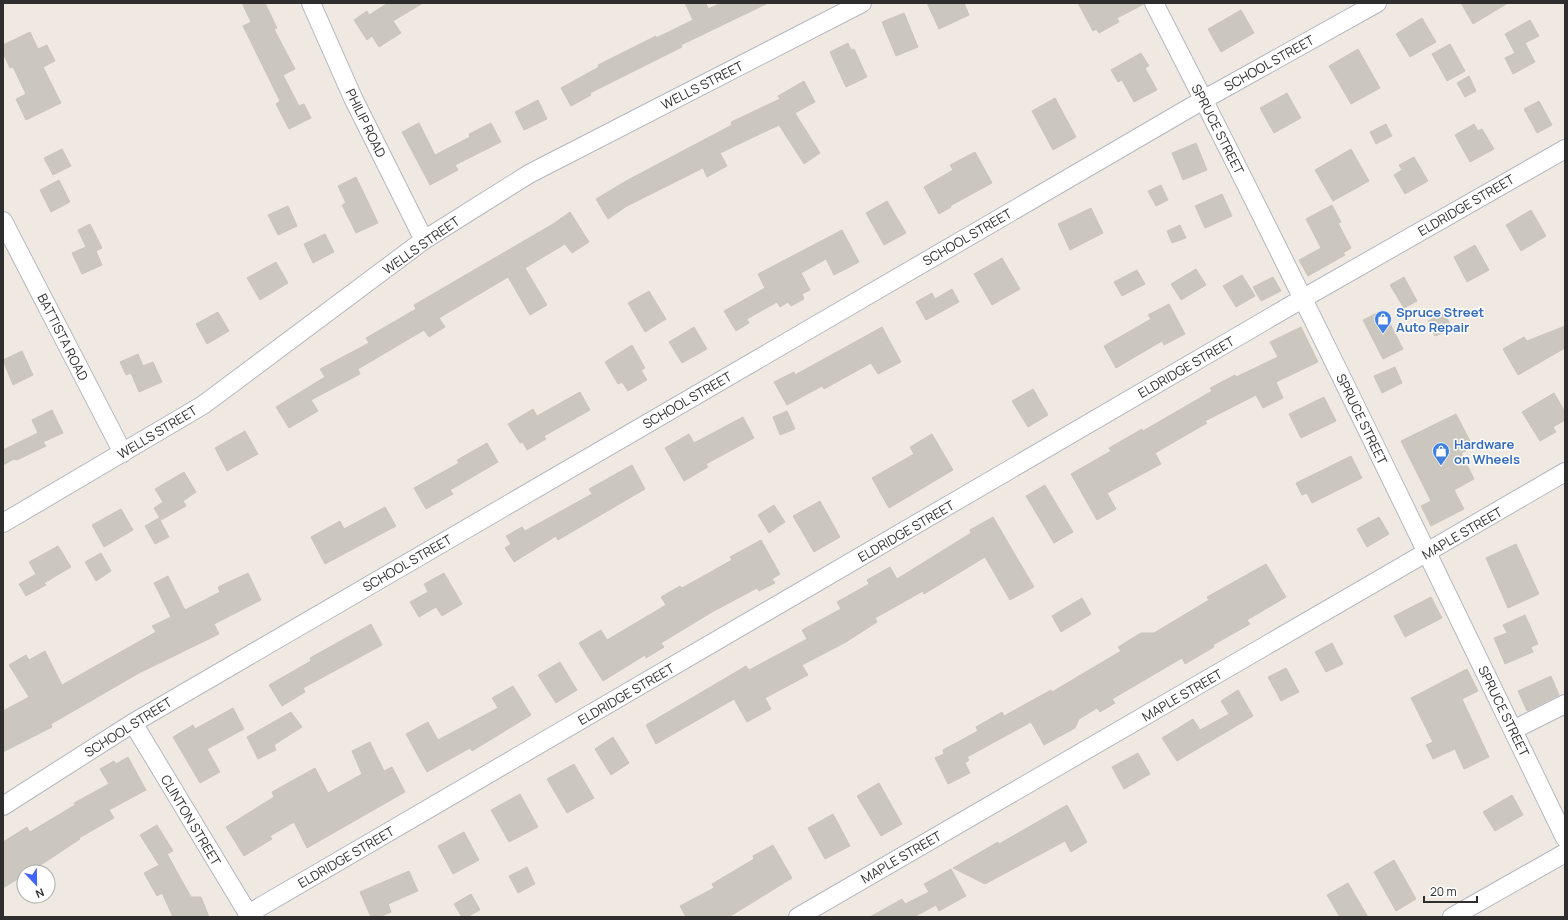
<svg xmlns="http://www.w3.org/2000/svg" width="1568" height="920" font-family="Manrope,sans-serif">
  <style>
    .building { fill: #cbc7bf; stroke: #cbc5ba }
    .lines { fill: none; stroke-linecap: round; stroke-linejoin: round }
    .minor-casing { stroke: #b4b7c1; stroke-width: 20 }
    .minor { stroke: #fff; stroke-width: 18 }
    .labels { text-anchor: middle; stroke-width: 3; stroke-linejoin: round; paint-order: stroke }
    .street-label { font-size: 13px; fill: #2e2e2e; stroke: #fff }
    .shop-label { font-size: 13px; font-weight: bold; fill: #366cbe; stroke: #fff; text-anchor: start }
  </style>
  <rect width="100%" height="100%" fill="#efe9e1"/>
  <path class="building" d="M242,3H265L277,28L274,29L295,69L283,75L299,106L304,104L311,118L289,129L276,104L280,101L243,26L251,22Z
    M388,3H423L393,21L401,33L379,47L372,36L367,40L354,20L367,11L369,15Z
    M685,3H706L708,9L721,3H768L681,45L682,47L590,93L591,95L571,106L561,88L599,67L598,65L656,36V38L693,20Z
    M927,3H964L969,15L939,29Z
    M1078,3H1144V4L1117,18L1119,22L1099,33L1096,29L1093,31Z
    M1461,3H1508L1473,24Z
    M1241,10L1254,33L1221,52L1208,29Z
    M904,13L918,47L896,56L882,22Z
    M1422,18L1436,42L1410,57L1396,34Z
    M1530,20L1539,36L1525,43L1535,62L1513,74L1505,58L1515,53L1505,34Z
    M30,32L38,49L47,45L55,61L43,67L61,103L26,120L16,99L26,94L13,67L10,68L3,53V45Z
    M848,43L851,50L854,49L867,77L846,87L830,52Z
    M1450,44L1465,71L1447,81L1432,54Z
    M1358,49L1380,88L1351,104L1329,66Z
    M1141,53L1149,66L1145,68L1157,90L1134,102L1122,80L1118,82L1111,70Z
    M1469,76L1476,91L1465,97L1457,83Z
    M804,81L815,102L795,113L820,153L804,164L779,125L720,153L727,166L707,177L703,168L627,206L608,219L596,199L626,181L732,125L731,122L780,99L778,96Z
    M1287,93L1301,118L1274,133L1260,108Z
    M1055,98L1076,137L1053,150L1032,111Z
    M538,100L547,119L524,130L515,112Z
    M1539,101L1552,125L1537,133L1524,109Z
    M419,123L435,155L470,137L469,134L491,123L501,142L455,165L458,170L430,185L402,132Z
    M1386,124L1392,136L1376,144L1370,132Z
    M1474,124L1478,131L1482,129L1494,149L1470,162L1455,135Z
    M1196,143L1207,170L1183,180L1172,153Z
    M62,149L71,166L53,175L44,158Z
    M1351,149L1369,181L1333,201L1315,170Z
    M975,152L992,183L950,206L951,207L939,214L924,187L953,170L950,165Z
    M1414,157L1428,181L1405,194L1394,175L1402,170L1399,165Z
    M356,177L378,223L356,233L342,205L346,203L338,186Z
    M59,180L70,202L51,212L40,190Z
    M1161,185L1168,200L1156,206L1148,191Z
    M1222,194L1232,216L1205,228L1195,206Z
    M887,201L906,233L884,245L866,213Z
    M1332,205L1341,222L1338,223L1351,248L1343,253L1345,255L1308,276L1299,260L1321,248L1306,219Z
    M288,206L297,226L278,235L268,215Z
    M1091,208L1103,233L1070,250L1058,224Z
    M1531,210L1546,236L1521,251L1506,225Z
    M570,212L589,242L572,253L565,244L525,268L547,305L530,315L508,277L439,318L445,327L429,337L424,330L358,369L360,374L311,400L318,411L289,428L276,407L325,377L320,369L369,343L366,338L416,309L414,305L553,224Z
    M90,224L102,248L96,251L102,265L82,274L72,253L86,247L78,230Z
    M1180,225L1186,238L1172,243L1167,231Z
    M842,230L859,262L834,275L826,259L801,273L810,290L802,294L804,299L791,306L788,302L780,307L777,302L747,319L749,323L736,331L724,311L765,288L758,274Z
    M325,234L334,252L313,263L304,244Z
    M1475,245L1489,270L1467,282L1454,257Z
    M1002,258L1020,289L992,305L974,274Z
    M276,262L288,283L260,300L247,278Z
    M1196,269L1206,285L1181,300L1171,284Z
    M1137,270L1145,284L1122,296L1114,282Z
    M1242,275L1255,296L1236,307L1223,286Z
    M1273,277L1281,291L1261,301L1253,287Z
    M1404,277L1417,301L1404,308L1390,285Z
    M952,289L959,302L926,320L916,302L932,293L935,299Z
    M649,291L666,319L645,332L628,303Z
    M1169,304L1185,334L1164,345L1162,341L1116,368L1104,346L1151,319L1148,315Z
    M1383,310L1403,349L1383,359L1363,320Z
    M218,312L229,331L207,344L196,324Z
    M1445,313L1452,329L1435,336L1428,321Z
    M1565,326V348L1518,375L1503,349L1524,337L1527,341Z
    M694,327L707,349L682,363L669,342Z
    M882,327L901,362L878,374L871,363L824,389L822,386L787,405L774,382L794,372L795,375Z
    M1301,327L1318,362L1276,382L1283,398L1263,408L1256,395L1205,421L1207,423L1155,453L1161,464L1107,493L1116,509L1097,520L1071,474L1111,451L1109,448L1142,429L1143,431L1212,391L1210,388L1235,375L1236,377L1278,357L1270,342Z
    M632,345L645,368L641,370L647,380L628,391L622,382L618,384L605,362Z
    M22,351L33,375L13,385L3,360Z
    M138,354L143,366L153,362L162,382L139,392L131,373L126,375L120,362Z
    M1395,367L1402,383L1382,393L1374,376Z
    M1033,389L1048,415L1028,427L1012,401Z
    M580,392L590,410L544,436L546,439L527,450L523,442L520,443L508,424L533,409L537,416Z
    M1554,393L1565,412V420L1553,427L1556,432L1540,441L1522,412Z
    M1324,397L1336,421L1301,438L1289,414Z
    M52,410L63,433L43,442L46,446L17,460L14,459L3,465V450L38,433L32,420Z
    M787,411L795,429L780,435L773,417Z
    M1456,414L1473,447L1461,453L1474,479L1454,490L1464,509L1431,526L1421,506L1431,501L1401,441Z
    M743,417L754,438L706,464L708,467L684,481L665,448L689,434L694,443Z
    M245,431L258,454L227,471L215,448Z
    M932,434L953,470L889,508L872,478L914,454L910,447Z
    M487,443L498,462L450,490L453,494L426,509L414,488L459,463L457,460Z
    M1351,456L1362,478L1312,503L1307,493L1302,495L1296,483Z
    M632,465L645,489L558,540L556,536L514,562L505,548L511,544L506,536L522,527L525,531L592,494L589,489Z
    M184,472L196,492L183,501L186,506L161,520L154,508L163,502L155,489Z
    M1045,485L1073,532L1054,543L1026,496Z
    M820,501L840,537L814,552L793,516Z
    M774,505L785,522L769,533L758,515Z
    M385,507L396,526L325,564L311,537L340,521L344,529Z
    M121,509L133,530L104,547L92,525Z
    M993,517L1034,587L1010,600L985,557L924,594L923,591L875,618L877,622L846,642L802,665L808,675L765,698L771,709L747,722L734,699L656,744L646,725L746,666L749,670L807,639L802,630L841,609L837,602L869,584L867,580L890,567L897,579L971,533L970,530Z
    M1379,517L1389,534L1367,547L1357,529Z
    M159,518L169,537L155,544L145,526Z
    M761,540L780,574L772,579L775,583L759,591L757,588L712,612L661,643L664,647L646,658L645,655L603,681L579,643L601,630L607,640L666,605L661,597L680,586L682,588L732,560L730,557Z
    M1516,544L1539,594L1508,608L1486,558Z
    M58,546L71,567L44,583L46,585L26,596L19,584L36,574L29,562Z
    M101,553L111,571L96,581L85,562Z
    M1266,564L1286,597L1247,620L1250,624L1213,645L1214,647L1185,664L1182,658L1112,699L1115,703L1100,712L1097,708L1079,719L1075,728L1044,745L1031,722L967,757L969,760L965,763L970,773L948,784L935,758L944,754L943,750L978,731L976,727L1002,712L1004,716L1051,690L1052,692L1121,651L1118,647L1141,633H1154L1209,600L1207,597Z
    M248,573L261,600L214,624L219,634L139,673L51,724L52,727L3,752V711L29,697L9,665L26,655L29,660L45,651L62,685L156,632L152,626L171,617L154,583L168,576L185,610L220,592L218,587Z
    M444,573L462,604L442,616L436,607L419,617L410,602L428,592L424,584Z
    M1431,597L1442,618L1405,637L1394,616Z
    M1082,598L1091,614L1061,632L1052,616Z
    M1525,615L1538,644L1531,647L1533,652L1505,664L1494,638L1507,633L1503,625Z
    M371,624L382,645L303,688L305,692L282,706L269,685L311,661L310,658Z
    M1332,643L1343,664L1326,672L1315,652Z
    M560,662L577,690L556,703L538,675Z
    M1286,668L1299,692L1281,701L1268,677Z
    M1467,669L1478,691L1462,699L1489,757L1464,769L1455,749L1433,759L1426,745L1433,742L1411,698Z
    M1551,676L1559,695L1527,711L1518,691Z
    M513,686L531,715L472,751L470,748L427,772L406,734L428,722L438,740L498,708L492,698Z
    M1238,690L1253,716L1177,761L1162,738L1193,719L1200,730L1229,714L1221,701Z
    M233,708L244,729L207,749L220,772L200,783L173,737L193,725L195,729Z
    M291,712L302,727L274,745L276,750L258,759L247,737Z
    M613,737L629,763L611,775L595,749Z
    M370,742L384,771L392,767L405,792L307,848L294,822L270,836L272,839L244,856L226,827L274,797L272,792L315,768L328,793L362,774L352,751Z
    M1138,753L1150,774L1124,789L1112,767Z
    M128,757L146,790L109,810L114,818L79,838L80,839L30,872H24V875L3,888V842L27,827L30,832L75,805L74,803L109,784L100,769L114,761L116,764Z
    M574,764L594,798L567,813L547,779Z
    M879,783L902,824L881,836L857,796Z
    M520,794L538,827L509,842L491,810Z
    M1512,795L1523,815L1495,831L1483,812Z
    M1067,805L1087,842L1071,852L1065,841L985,884L953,868L998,842L999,844Z
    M833,814L850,846L825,859L808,828Z
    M157,825L173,851L167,854L191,897H201L209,917H173L162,893L157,896L144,873L159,865L140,835Z
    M464,832L479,860L453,874L438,846Z
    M773,845L792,878L729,917H686L680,906L714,888L712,884L754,859L753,856Z
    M1394,860L1416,899L1396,911L1374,872Z
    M527,867L535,884L518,893L509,876Z
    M951,869L966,896L939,911L936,905L914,917H870L902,899L905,904L929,892L924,884Z
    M409,871L418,891L388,904L391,912L379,917H371L360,892Z
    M1348,883L1368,917H1340L1327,895Z
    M471,894L480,910L467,917H462L454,904Z"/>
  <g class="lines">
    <g class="minor-casing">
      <path id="minor" d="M311,3L353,98L424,240
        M1154,3C1296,279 1430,559 1565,838
        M3,221L123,453
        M3,523L203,405L424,240L529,174L862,3
        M133,723L250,917
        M1513,730L1565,704
        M3,806L133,723L1203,100L1377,3
        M248,914L1302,299L1565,149
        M798,917L1565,472
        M1452,917L1565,853"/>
    </g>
    <use href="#minor" class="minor"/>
  </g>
  <defs>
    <g id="shop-pin" transform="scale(0.9)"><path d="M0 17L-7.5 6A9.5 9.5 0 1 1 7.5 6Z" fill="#3f7fe0" stroke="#fff"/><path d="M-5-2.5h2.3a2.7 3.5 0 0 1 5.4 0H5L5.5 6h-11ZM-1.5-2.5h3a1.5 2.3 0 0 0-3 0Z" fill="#fff"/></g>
  </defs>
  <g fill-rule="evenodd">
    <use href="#shop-pin" x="1383" y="319"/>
    <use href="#shop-pin" x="1441" y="451"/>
  </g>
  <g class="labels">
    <g class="street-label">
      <text transform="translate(1269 63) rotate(-29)" y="5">SCHOOL STREET</text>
      <text transform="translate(702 85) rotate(-27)" y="5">WELLS STREET</text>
      <text transform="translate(366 123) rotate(64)" y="5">PHILIP ROAD</text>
      <text transform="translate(1218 129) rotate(63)" y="5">SPRUCE STREET</text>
      <text transform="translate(1466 205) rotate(-30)" y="5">ELDRIDGE STREET</text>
      <text transform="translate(967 237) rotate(-30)" y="5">SCHOOL STREET</text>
      <text transform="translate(421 245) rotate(-35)" y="5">WELLS STREET</text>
      <text transform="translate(63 337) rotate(63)" y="5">BATTISTA ROAD</text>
      <text transform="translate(1186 367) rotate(-30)" y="5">ELDRIDGE STREET</text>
      <text transform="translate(687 400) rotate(-30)" y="5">SCHOOL STREET</text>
      <text transform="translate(1362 419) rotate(64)" y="5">SPRUCE STREET</text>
      <text transform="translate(157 432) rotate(-31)" y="5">WELLS STREET</text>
      <text transform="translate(906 531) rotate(-30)" y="5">ELDRIDGE STREET</text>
      <text transform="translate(1462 533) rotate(-30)" y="5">MAPLE STREET</text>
      <text transform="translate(407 563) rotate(-30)" y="5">SCHOOL STREET</text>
      <text transform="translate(626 694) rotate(-30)" y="5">ELDRIDGE STREET</text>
      <text transform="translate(1182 695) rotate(-30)" y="5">MAPLE STREET</text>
      <text transform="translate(1504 711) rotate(64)" y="5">SPRUCE STREET</text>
      <text transform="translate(128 727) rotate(-32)" y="5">SCHOOL STREET</text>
      <text transform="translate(191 820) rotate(59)" y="5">CLINTON STREET</text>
      <text transform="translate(346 857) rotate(-30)" y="5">ELDRIDGE STREET</text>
      <text transform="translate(901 857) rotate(-30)" y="5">MAPLE STREET</text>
    </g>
    <g class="shop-label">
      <text x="1396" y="317">Spruce Street<tspan x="1396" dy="15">Auto Repair</tspan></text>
      <text x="1454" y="449">Hardware<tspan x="1454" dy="15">on Wheels</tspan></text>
    </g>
  </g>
  <rect width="1568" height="920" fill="none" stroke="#2e2e2e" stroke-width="8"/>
  <g transform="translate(36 884) rotate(158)"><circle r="19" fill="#ffffff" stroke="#ababab"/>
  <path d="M0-3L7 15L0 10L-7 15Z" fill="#4264fb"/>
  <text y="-6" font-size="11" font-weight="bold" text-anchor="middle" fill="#2e2e2e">N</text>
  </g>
  <path d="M1424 896v6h53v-6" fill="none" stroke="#2e2e2e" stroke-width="2"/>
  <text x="1430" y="896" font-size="12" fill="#2e2e2e" stroke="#ffffff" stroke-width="3" paint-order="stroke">20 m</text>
</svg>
